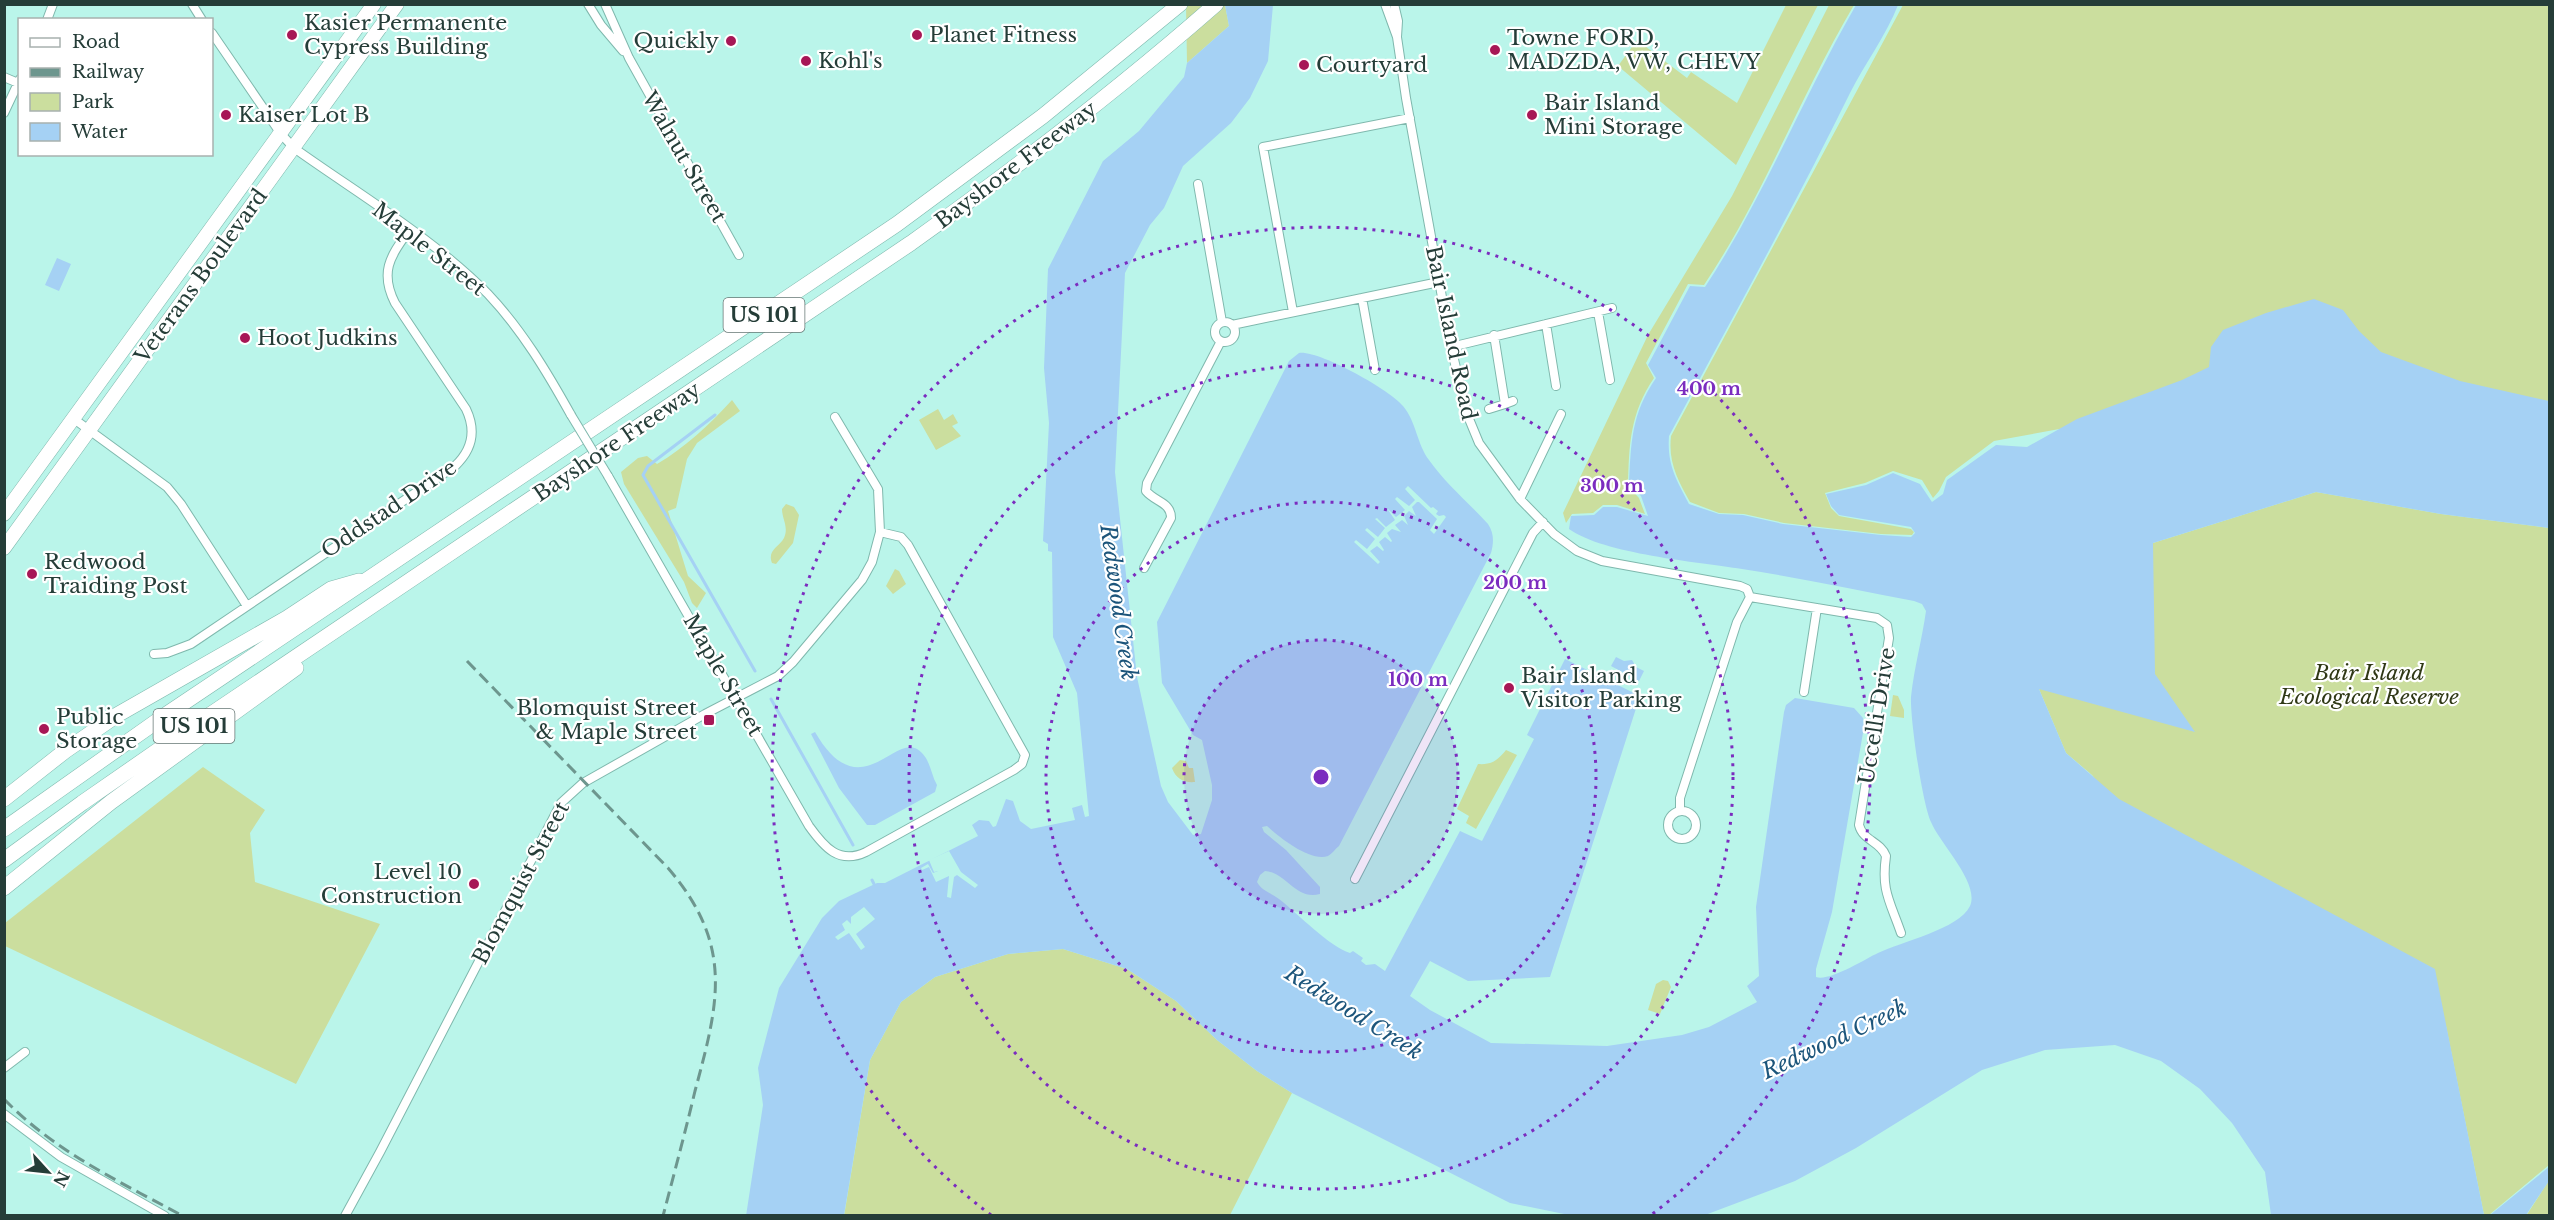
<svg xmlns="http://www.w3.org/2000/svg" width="2554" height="1220" font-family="'Libre Baskerville',serif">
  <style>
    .green { fill: #cbde9e }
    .water { fill: #a5d1f4 }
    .pier { fill: #baf5ea }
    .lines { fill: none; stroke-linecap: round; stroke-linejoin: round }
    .stream { stroke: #a5d1f4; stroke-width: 3 }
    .minor-casing { stroke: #7fb8ad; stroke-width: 10 }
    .primary-casing { stroke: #7fb8ad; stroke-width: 15 }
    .motorway-casing { stroke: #7fb8ad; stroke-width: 16 }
    .minor { stroke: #fff; stroke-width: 8 }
    .primary { stroke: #fff; stroke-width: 14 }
    .motorway { stroke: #fff; stroke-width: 15 }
    .rail { stroke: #6d968e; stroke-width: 3; stroke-dasharray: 12 6; stroke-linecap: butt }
    .minor-bridge-casing { stroke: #7fb8ad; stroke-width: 10; stroke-linecap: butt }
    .minor-bridge { stroke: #fff; stroke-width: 8 }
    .ring { fill: none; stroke: #7b2cbf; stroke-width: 3; stroke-dasharray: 3 6 }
    .poi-dot { fill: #a71756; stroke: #fff; stroke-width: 2 }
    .labels { text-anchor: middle; stroke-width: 4.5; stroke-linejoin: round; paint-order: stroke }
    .shield { fill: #fff; stroke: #667774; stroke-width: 1.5 }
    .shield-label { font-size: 20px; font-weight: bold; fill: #253d38 }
    .poi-label { font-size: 21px; fill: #253d38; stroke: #fff; text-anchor: start }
    .street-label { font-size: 21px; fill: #253d38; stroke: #fff }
    .park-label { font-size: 21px; font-style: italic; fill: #2f3815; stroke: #fff }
    .water-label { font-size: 22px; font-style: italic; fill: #1c557b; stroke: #fff }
    .centre { fill: #7b2cbf; stroke: #fff; stroke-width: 3 }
    .ring-label { font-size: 18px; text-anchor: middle; font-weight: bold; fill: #7b2cbf; stroke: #fff; stroke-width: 4.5; stroke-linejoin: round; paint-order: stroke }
  </style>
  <rect width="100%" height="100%" fill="#baf5ea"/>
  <path class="green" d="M1186,5H1225L1229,26L1187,63Z
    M1786,5H1818L1736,165L1618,66L1637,40L1687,78L1691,72L1737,103Z
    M1829,5H1854C1800,96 1763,197 1704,285L1688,284L1646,363L1654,378C1630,413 1629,445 1628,486L1639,498L1645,514L1617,505H1603L1593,513L1572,514L1566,523L1563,513L1648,335L1732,196Z
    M1903,5H2549V401L2520,399L2114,419L1994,441L1946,477L1939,491L1933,498L1922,480L1893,471L1865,483L1825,493L1831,508L1839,516L1911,529L1914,532L1912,535L1881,534L1784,523L1744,514L1719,513L1690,502C1678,480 1668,463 1671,436Z
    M732,400L740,411L697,443L687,459L676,508L668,511L688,576L706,593L697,608L692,603L684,582L624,484L621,472L638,458L647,456L657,464C686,447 709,425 732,400Z
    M938,409L944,420L953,414L958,423L952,426L961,436L936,450L919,420Z
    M2316,492L2441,514L2549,528V1165L2489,1215H2484L2446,1026L2144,842L2092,775L2066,753L2039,689L2153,560V543Z
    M786,504L794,507L799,515L793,543L776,564L772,563C767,550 779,547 784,538C789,527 782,519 782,509Z
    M895,569L899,571L906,584L893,594L886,586Z
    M1893,695L1898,696L1904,710V718L1890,716Z
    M1506,750L1517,755L1476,829L1466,823L1469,816L1457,809L1478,764C1492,765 1498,760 1506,750Z
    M1180,760L1186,761L1189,768H1193L1195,782C1184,783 1176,779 1172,768Z
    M203,767L265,810L250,833L255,882L380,924L296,1084L5,946V923Z
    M1063,949L1127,969L1176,1001L1217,1040L1257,1071L1292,1093L1230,1215L844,1216L870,1060L901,1002L935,977L1008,954Z
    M1663,980L1668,981L1671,987L1660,1014L1648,1010L1656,984Z
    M2549,1180V1215L2526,1216L2546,1185Z"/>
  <path class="water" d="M1225,5H1273L1268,61L1250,98L1231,123L1183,166L1164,208L1150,225L1125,273L1115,472L1137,677L1161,786L1168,802L1193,835L1201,834L1212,800V785L1202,740L1193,735L1162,683L1157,622L1289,361L1299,353C1319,350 1390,390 1403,406C1416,421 1417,444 1429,460C1445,483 1469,503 1488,524C1494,533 1494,542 1491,553L1339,846C1335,849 1332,854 1328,856C1310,862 1279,837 1267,826L1262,827L1264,832L1286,850L1320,887V894C1296,901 1286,872 1265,871L1260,875L1257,882C1262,891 1271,893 1279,899C1297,913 1330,947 1350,953L1353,951L1363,958L1361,961L1366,965L1375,964L1385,971L1460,831L1482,841L1534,739L1527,735L1565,659L1640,696L1550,977L1468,981L1430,961L1410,996L1430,1010L1491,1043L1607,1046L1682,1035L1709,1027L1757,1002L1747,986L1759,976L1756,907L1784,712L1786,705L1795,698L1854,708L1863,718L1864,727L1832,912L1816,969V977C1829,982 1865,959 1878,953C1901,942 1959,929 1970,906C1980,883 1940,844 1931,822C1922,802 1910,718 1911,697C1914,668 1922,640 1926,611L1922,604L1914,601C1857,590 1800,578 1742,569C1698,562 1604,554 1569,529L1571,516L1594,515L1603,507H1617L1648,516L1641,496L1629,485C1631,443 1631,414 1656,378L1648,365L1690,286L1705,287C1763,199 1803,97 1856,5H1898C1886,36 1865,63 1850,93C1793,209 1730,322 1669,436C1667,465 1676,479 1689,504L1719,514L1743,515L1783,524L1881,535L1911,537L1915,533L1911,527L1839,515L1831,506L1826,494L1866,485L1893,473L1920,484L1932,502L1943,494L1947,480L1996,445L2027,447L2077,419L2182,380L2209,367L2211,347L2223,330L2266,313L2314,299L2343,310L2359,331L2381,352L2460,381L2549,401V528L2441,514L2316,492L2153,543L2155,674L2195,732L2039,689L2066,753L2119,799L2435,969L2484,1215H2271L2265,1172L2232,1123L2200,1089L2161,1061L2115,1045L2045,1050L1982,1070L1856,1148L1795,1181L1705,1215H1569L1510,1203L1292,1093L1257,1071L1217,1040L1176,1001L1127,969L1063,949L1008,954L935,977L901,1002L870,1060L844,1215L746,1216L763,1105L758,1068L779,988L822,918L839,901L877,883H885L978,836L972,825L979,820L989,821L993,827L996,826L1006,799L1013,801L1020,821L1031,829L1075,820L1072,808L1082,805L1085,817L1089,816L1077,693L1053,637L1052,552L1048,551V544L1043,541L1049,423L1044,368L1048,269L1103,161L1139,131L1184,77L1187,63L1229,26Z
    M57,258L71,264L59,291L45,285Z
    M1616,657L1624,661L1632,660L1636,667L1644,671L1639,681L1611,666Z
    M815,732C859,808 893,735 917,749C931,758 930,773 937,785L935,792L875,825H867L839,788L811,734Z
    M2549,1167V1181L2526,1215H2490Z"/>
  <path class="pier" d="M1408,486L1431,508L1433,507L1438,511L1436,514L1439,516L1444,515L1446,517L1434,534L1430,530L1437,519L1419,502H1417L1412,507L1416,516L1409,511L1404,516L1408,525L1402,520L1395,525L1401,532L1392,529L1387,533L1392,541L1391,542L1385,537L1379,542L1384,550L1383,551L1377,546L1370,551L1380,562L1378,564L1354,542L1356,540L1367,549L1375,539L1365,530L1367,528L1378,537L1385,528L1375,519L1377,518L1386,527L1395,520L1386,507L1396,517L1405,510L1395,499L1397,497L1409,506L1415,500L1405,489Z
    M949,851L961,872L978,885L975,888L957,875L954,877L951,898L947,897L949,876L936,882L929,867L922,870L921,868L928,864L933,873L938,871L934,872L929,860Z
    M864,907L875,919L856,934L865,947L861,950L849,933L838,940L835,937L845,930L842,924L847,920L851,924V917Z"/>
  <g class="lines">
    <path class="stream" d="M715,415L648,466L643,475L755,671
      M771,699L853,845
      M872,880L874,884"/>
    <g class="minor-casing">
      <path id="minor" d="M192,4L202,20
        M588,4L601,25L623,51
        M605,4L629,58L739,255
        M1385,4L1397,37
        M1394,4L1398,21L1397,37L1406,98L1451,347L1467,414L1479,443L1520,499L1554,534L1577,551L1602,561L1740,586L1747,589L1750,597
        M47,20L53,4
        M212,33L281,134L294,148C357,193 433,238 488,294C522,330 547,372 571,415
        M4,77L18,83
        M4,113L20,79
        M1198,184L1222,322
        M1362,298L1375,370
        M1293,312L1263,147L1410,118
        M1598,312L1610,380
        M1215 332a10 10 0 1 1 20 0a10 10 0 1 1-20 0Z
        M1546,324L1556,386
        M1232,325L1439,282
        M1451,347L1612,308
        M1505,404L1513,401
        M1489,409L1505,404L1494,335
        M74,419L167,487L181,504L247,606
        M608,476L809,826C824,847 839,865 866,852L1014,770L1022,764L1025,755L908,545L901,537L880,532
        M1520,499L1561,414
        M1144,568L1171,518C1171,502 1155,502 1146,491L1147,483L1221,341
        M1750,597L1877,618L1887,625L1889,638L1859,825C1863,841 1880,841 1886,856C1881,891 1890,901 1901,933
        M154,654L167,653L191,644L455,466C473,449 476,430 466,409L395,303C379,271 391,256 409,230
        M1804,692L1817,608
        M1680,811V798L1737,622L1750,597
        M1668 825a14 14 0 1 1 28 0a14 14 0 1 1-28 0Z
        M1355,879L1533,533L1543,522
        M4,1068L25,1052
        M4,1114L61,1157L165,1216
        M345,1216L380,1152L561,803L583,783L705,714L778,676L793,662L862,580L872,562L880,532L878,489L835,417"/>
    </g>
    <g class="primary-casing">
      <path id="primary" d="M4,514L374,4
        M4,548L397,4"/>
    </g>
    <g class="motorway-casing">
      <path id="motorway" d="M4,799L65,751L117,715L287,618L331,589L359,581
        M4,829L167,714L897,224L1043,116L1180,4
        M4,860L82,803L180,735L911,243C1016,168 1118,90 1216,4
        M4,888L111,802L296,668"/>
    </g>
    <use href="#minor" class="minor"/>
    <use href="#primary" class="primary"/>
    <use href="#motorway" class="motorway"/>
    <path class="rail" d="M467,661L668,868C734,945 719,1002 695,1091C685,1133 674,1174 663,1216
      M4,1099C54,1151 120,1182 183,1216"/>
    <g class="minor-bridge-casing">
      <path id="minor-bridge" d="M571,415L608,476"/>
    </g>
    <use href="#minor-bridge" class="minor-bridge"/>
  </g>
  <circle cx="1321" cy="777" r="137" fill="#7b2cbf" fill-opacity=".12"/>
  <g class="ring">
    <circle cx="1321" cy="777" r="137"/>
    <circle cx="1321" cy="777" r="275"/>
    <circle cx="1321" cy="777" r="412"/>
    <path d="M991 1215A549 549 0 1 1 1651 1215"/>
  </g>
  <g class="poi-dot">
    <circle cx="292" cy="35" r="6"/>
    <circle cx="917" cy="35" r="6"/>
    <circle cx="731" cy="41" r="6"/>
    <circle cx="1495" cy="50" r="6"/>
    <circle cx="806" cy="61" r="6"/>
    <circle cx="1304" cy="65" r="6"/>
    <circle cx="226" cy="115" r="6"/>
    <circle cx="1532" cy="115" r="6"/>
    <circle cx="245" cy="338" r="6"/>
    <circle cx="32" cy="574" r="6"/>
    <circle cx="1509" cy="688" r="6"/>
    <rect x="703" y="714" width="12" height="12" rx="3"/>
    <circle cx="44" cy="729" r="6"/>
    <circle cx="474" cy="884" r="6"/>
  </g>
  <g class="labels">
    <g class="shield">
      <rect x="723.5" y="298" width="81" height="34" rx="4.5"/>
      <rect x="153.5" y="709" width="81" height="34" rx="4.5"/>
    </g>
    <g class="shield-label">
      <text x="764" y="322">US 101</text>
      <text x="194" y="733">US 101</text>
    </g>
    <g class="poi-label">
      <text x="304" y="30">Kasier Permanente<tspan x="304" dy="24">Cypress Building</tspan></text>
      <text x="929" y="42">Planet Fitness</text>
      <text x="1507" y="45">Towne FORD,<tspan x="1507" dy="24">MADZDA, VW, CHEVY</tspan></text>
      <text x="719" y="48" text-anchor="end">Quickly</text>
      <text x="818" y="68">Kohl's</text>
      <text x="1316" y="72">Courtyard</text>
      <text x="1544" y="110">Bair Island<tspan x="1544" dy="24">Mini Storage</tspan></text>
      <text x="238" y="122">Kaiser Lot B</text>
      <text x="257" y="345">Hoot Judkins</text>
      <text x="44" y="569">Redwood<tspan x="44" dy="24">Traiding Post</tspan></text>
      <text x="1521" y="683">Bair Island<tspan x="1521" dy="24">Visitor Parking</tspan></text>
      <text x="697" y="715" text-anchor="end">Blomquist Street<tspan x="697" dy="24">&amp; Maple Street</tspan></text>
      <text x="56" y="724">Public<tspan x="56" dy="24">Storage</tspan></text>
      <text x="462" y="879" text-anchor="end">Level 10<tspan x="462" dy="24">Construction</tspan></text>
    </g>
    <g class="street-label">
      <text transform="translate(684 157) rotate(60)" y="7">Walnut Street</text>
      <text transform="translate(1016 165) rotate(-37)" y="7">Bayshore Freeway</text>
      <text transform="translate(429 249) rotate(38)" y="7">Maple Street</text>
      <text transform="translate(201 276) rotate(-54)" y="7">Veterans Boulevard</text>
      <text transform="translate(1451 333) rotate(78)" y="7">Bair Island Road</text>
      <text transform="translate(617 442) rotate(-34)" y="7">Bayshore Freeway</text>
      <text transform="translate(389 509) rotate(-34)" y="7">Oddstad Drive</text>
      <text transform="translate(723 675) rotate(60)" y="7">Maple Street</text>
      <text transform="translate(1877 716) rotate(-81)" y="7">Uccelli Drive</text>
      <text transform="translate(521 883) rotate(-62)" y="7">Blomquist Street</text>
    </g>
    <g class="park-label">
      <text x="2369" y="680">Bair Island<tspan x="2369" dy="24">Ecological Reserve</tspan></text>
    </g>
    <g class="water-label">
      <text transform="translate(1119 602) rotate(82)" y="8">Redwood Creek</text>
      <text transform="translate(1354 1012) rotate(32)" y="8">Redwood Creek</text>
      <text transform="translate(1834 1039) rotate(-25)" y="8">Redwood Creek</text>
    </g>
  </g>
  <circle cx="1321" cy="777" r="9" class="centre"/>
  <g class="ring-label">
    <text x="1709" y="395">400 m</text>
    <text x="1612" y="492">300 m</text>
    <text x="1515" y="589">200 m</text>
    <text x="1418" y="686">100 m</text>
  </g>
  <rect width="2554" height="1220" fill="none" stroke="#253d38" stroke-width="12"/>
  <rect x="18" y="18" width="195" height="138" fill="#ffffff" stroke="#a8b1af" stroke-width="1.5"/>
  <rect x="30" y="38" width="30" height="9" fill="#ffffff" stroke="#a8b1af" stroke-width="1.5"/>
  <text x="72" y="48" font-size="18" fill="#253d38">Road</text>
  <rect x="30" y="68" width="30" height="9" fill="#6d968e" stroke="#a8b1af" stroke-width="1.5"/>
  <text x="72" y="78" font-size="18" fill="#253d38">Railway</text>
  <rect x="30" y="93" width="30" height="18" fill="#cbde9e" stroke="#a8b1af" stroke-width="1.5"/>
  <text x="72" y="108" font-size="18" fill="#253d38">Park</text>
  <rect x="30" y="123" width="30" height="18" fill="#a5d1f4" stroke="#a8b1af" stroke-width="1.5"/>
  <text x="72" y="138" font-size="18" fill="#253d38">Water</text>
  <g transform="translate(48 1172) rotate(117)" stroke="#ffffff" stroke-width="4.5" paint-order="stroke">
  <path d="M0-4.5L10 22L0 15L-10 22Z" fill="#253d38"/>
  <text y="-9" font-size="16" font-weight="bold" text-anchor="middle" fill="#253d38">N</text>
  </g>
</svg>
